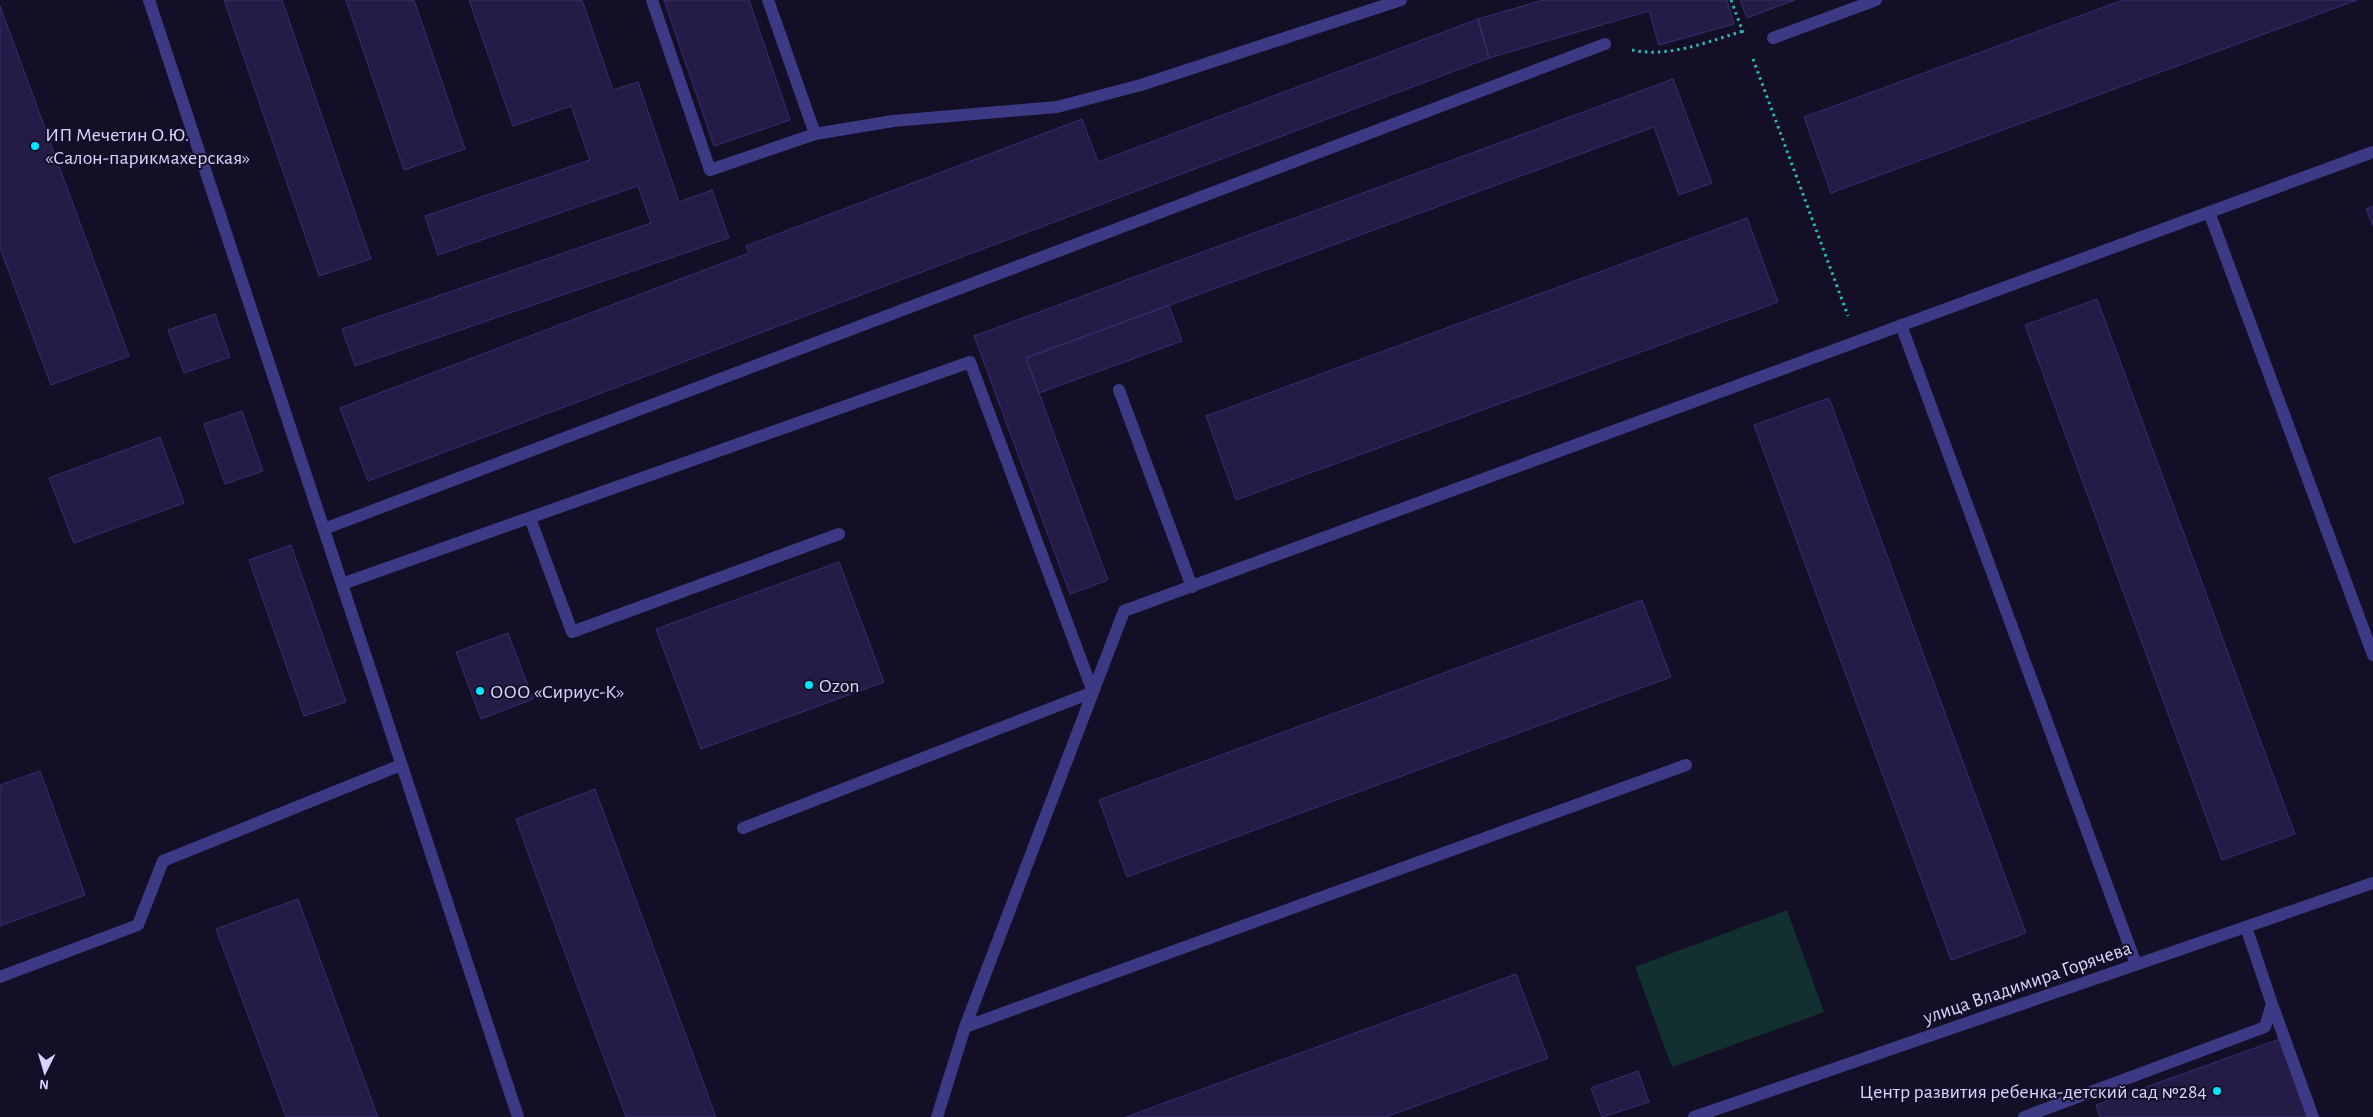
<svg xmlns="http://www.w3.org/2000/svg" width="2373" height="1117" font-family="'Alegreya Sans',sans-serif">
  <style>
    .green { fill: #12302f }
    .building { fill: #241b47; stroke: #3b2d73 }
    .lines { fill: none; stroke-linecap: round; stroke-linejoin: round }
    .path { stroke: #2fb8b0; stroke-width: 3; stroke-dasharray: 2.5 4; stroke-linecap: butt }
    .service { stroke: #3d3a85; stroke-width: 12 }
    .minor { stroke: #3d3a85; stroke-width: 12 }
    .poi-dot { fill: #00e5ff; stroke: #130f26; stroke-width: 2 }
    .labels { text-anchor: middle; stroke-width: 4; stroke-linejoin: round; paint-order: stroke }
    .poi-label { font-size: 20px; fill: #d9d4ff; stroke: #130f26; text-anchor: start }
    .street-label { font-size: 20px; fill: #d9d4ff; stroke: #130f26 }
  </style>
  <rect width="100%" height="100%" fill="#130f26"/>
  <path class="green" d="M1787,910L1824,1012L1672,1067L1635,967Z"/>
  <path class="building" d="M224,0H282L371,259L319,276Z
    M346,0H414L465,149L404,170Z
    M469,0H582L613,90L638,82L679,202L712,190L729,238L355,366L342,329L651,223L638,186L438,255L425,216L590,160L571,106L513,126Z
    M664,0H749L790,120L714,146Z
    M1543,0H1727L1734,24L1659,45L1649,11L1489,58L1478,19Z
    M1740,0H1795L1747,18Z
    M2123,0H2357L1831,193L1804,117Z
    M0,6L129,356L51,385L0,248Z
    M1478,19L1489,58L368,481L340,408L749,253L746,246L1082,119L1098,162Z
    M1673,79L1712,183L1679,195L1654,127L1026,358L1108,580L1070,594L974,336Z
    M2373,206V226L2366,209Z
    M1747,218L1778,302L1236,500L1206,416Z
    M2097,299L2295,834L2222,860L2025,325Z
    M1169,305L1182,341L1039,393L1026,358Z
    M215,314L230,357L184,373L168,330Z
    M1829,398L2026,933L1951,960L1754,425Z
    M242,411L263,471L225,484L204,424Z
    M160,437L184,503L74,543L49,478Z
    M291,545L346,702L304,716L249,560Z
    M839,562L884,682L701,749L656,629Z
    M1642,600L1671,677L1127,877L1099,800Z
    M508,633L533,699L481,719L456,652Z
    M40,771L85,895L0,926V785Z
    M595,789L716,1117H626L532,864L516,819Z
    M298,899L314,943L378,1117H286L216,929Z
    M1516,974L1548,1058L1386,1117H1126Z
    M2280,1039L2308,1117H2100L2096,1105Z
    M1638,1071L1649,1102L1602,1117L1591,1088Z"/>
  <g class="lines">
    <path class="path" d="M1731,0L1744,35
      M1632,50C1669,58 1707,42 1743,31
      M1753,59L1848,316"/>
    <path class="service" d="M149,0L518,1117
      M652,0L710,170L815,134L768,0
      M1773,38L1876,0
      M815,134L893,121L1057,107L1141,85L1401,0
      M2209,212L2373,655
      M1901,325L2136,964
      M1119,390L1192,587
      M530,518L572,632L839,534
      M324,529L1605,44
      M342,584L970,362L1093,692L743,828
      M0,977L138,925L163,861L401,765
      M2272,1004L2313,1117
      M965,1027L1124,611L2373,152
      M937,1117L965,1027L1686,765
      M2024,1117L2265,1027L2272,1004L2246,927"/>
    <path class="minor" d="M1694,1117L2373,883"/>
  </g>
  <g class="poi-dot">
    <circle cx="35" cy="146" r="5"/>
    <circle cx="809" cy="685" r="5"/>
    <circle cx="480" cy="691" r="5"/>
    <circle cx="2217" cy="1091" r="5"/>
  </g>
  <g class="labels">
    <g class="poi-label">
      <text x="45" y="141">ИП Мечетин О.Ю.<tspan x="45" dy="23">«Салон-парикмахерская»</tspan></text>
      <text x="819" y="692">Ozon</text>
      <text x="490" y="698">ООО «Сириус-К»</text>
      <text x="2207" y="1098" text-anchor="end">Центр развития ребенка-детский сад №284</text>
    </g>
    <g class="street-label">
      <text transform="translate(2027 982) rotate(-19)" y="7">улица Владимира Горячева</text>
    </g>
  </g>
  <g transform="translate(45 1072) rotate(185)" stroke="#130f26" stroke-width="4" paint-order="stroke">
  <path d="M0-4L9 19L0 12L-9 19Z" fill="#d9d4ff"/>
  <text y="-8" font-size="14" font-weight="bold" text-anchor="middle" fill="#d9d4ff">N</text>
  </g>
</svg>
